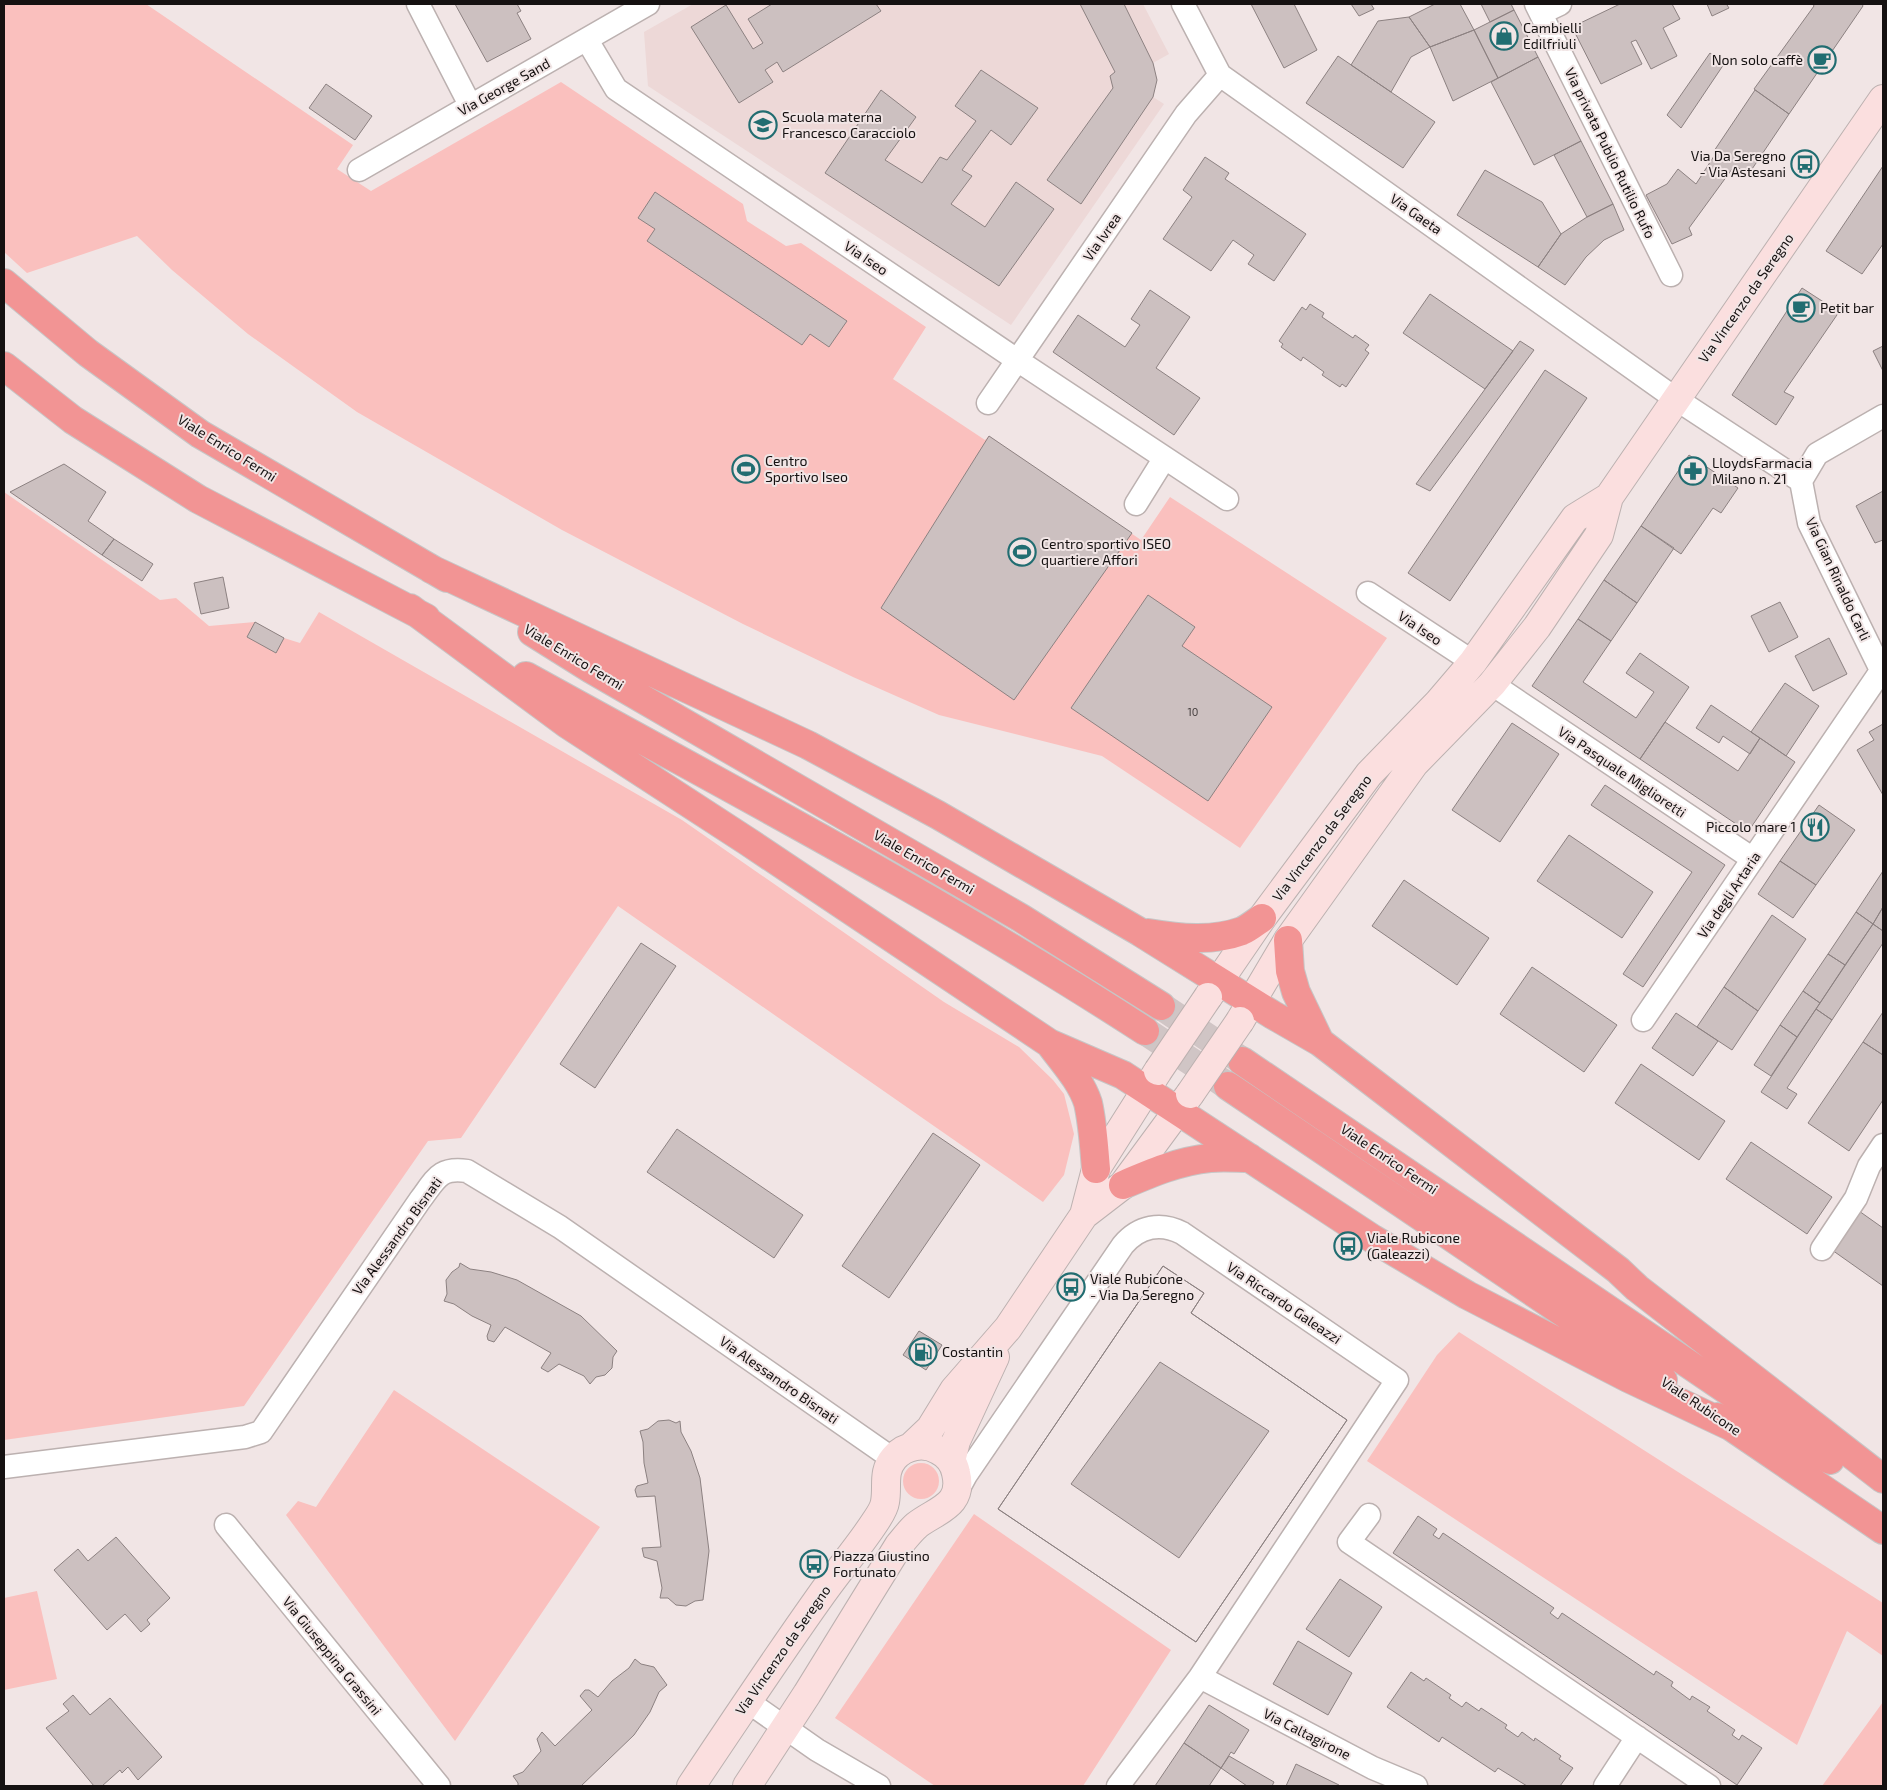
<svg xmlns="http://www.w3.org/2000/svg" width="1887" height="1790" font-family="'Exo 2',sans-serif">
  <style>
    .built { fill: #edd8d7 }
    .green { fill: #fac0be }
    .building { fill: #ccc0c0; stroke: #8c8181; fill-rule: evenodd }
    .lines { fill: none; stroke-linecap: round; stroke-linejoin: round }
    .highway-tunnel { stroke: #d0c5c5; stroke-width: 28; stroke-dasharray: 28 14; stroke-linecap: butt }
    .street-casing { stroke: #bcb1b0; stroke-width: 25 }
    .secondary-casing { stroke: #bcb1b0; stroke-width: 30 }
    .highway-casing { stroke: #c7c6c6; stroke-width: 30 }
    .street { stroke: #fff; stroke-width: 22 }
    .secondary { stroke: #fbdfdf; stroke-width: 28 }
    .highway { stroke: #f29494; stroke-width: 28 }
    .secondary-bridge-casing { stroke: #bcb1b0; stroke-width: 30; stroke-linecap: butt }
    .secondary-bridge { stroke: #fbdfdf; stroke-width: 28 }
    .labels { text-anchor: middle; stroke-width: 4; stroke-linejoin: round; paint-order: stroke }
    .number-label { font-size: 11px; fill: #433d3d }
    .poi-label { font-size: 14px; fill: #151111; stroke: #f1e5e5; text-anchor: start }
    .street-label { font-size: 14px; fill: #151111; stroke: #f1e5e5 }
  </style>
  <rect width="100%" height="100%" fill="#f1e5e5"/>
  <path class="built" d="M693,4H1143L1169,54L1153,63L1157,80L1153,97L1164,104L1011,325L648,86L644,32Z"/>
  <path class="green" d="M4,4H146L353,145L337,169L371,191L561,82L743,204L747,221L786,246L801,243L926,327L893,379L985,440L989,436L1141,540L1170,497L1387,638L1240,848L1102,756L939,715L853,677L743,624L562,530L357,412L248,334L172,270L137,236L27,273L4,252Z
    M4,492L160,600L176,598L209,626L255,622L284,638L300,643L319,612L682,820L944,1002L1019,1047L1053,1080L1064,1094L1074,1134L1064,1175L1043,1202L618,906L461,1138L428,1141L244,1406L4,1440Z
    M1459,1332L1883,1603V1656L1847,1631L1797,1745L1367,1461L1437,1355Z
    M394,1390L600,1527L455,1741L286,1515L298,1501L316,1507Z
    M903 1481a18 18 0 1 1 36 0a18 18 0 1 1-36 0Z
    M974,1514L1171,1650L1083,1786H935L835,1718Z
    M37,1591L57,1679L4,1690V1598Z
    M1883,1702V1786H1822Z"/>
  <path class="building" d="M455,4H517L521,11L517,13L531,39L487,62Z
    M772,4H876L881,11L783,72L777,62L765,70L773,82L739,103L691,27L726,5L753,49L763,43L748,19Z
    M1080,4H1124L1153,63L1157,80L1153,97L1081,204L1047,180L1113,88L1110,76L1115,72Z
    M1251,4H1294L1317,50L1284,68Z
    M1351,4H1371L1374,9L1359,16Z
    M1435,4H1460L1474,30L1430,47L1409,17Z
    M1481,4H1511L1514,10L1490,22Z
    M1620,4H1672L1680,19L1663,28L1677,56L1651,69L1636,40L1631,42L1642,64L1601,84L1572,27Z
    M1707,4H1730L1727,5L1729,8L1712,16Z
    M1813,4H1862L1863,6L1789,114L1754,89L1814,6Z
    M1514,10L1538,57L1498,78L1474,30Z
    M1409,17L1430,47L1411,57L1391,92L1351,65L1378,21Z
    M1474,30L1498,78L1453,101L1430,47Z
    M1710,53L1724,64L1681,128L1667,115Z
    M1338,56L1435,122L1403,168L1306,103Z
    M1538,57L1581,141L1534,165L1491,82Z
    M981,70L1038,108L1011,145L991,130L962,170L972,176L951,204L985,227L1016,182L1054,209L999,286L825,173L881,90L916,117L885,160L922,183L940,157L947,160L976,121L955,106Z
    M326,84L372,116L355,140L309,108Z
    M1755,90L1789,114L1748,175L1735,165L1689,228L1692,235L1672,244L1646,195L1667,184L1678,169L1696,184L1716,153L1714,151Z
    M1581,141L1613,204L1587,217L1554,155Z
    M1205,157L1229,173L1225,179L1306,234L1274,281L1248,264L1254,255L1233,240L1211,271L1163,239L1192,197L1183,190Z
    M1883,166V244L1862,274L1826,251Z
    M1485,170L1542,202L1561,234L1538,267L1457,215Z
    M655,192L847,321L829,347L810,334L802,345L647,241L655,229L638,218Z
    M1613,204L1624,230L1604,240L1586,257L1565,285L1538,267L1561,234L1587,217Z
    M1802,288L1839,312L1784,392L1794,397L1776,425L1732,395Z
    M1150,290L1190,317L1156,368L1200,398L1174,435L1053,352L1078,315L1125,347L1140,325L1131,319Z
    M1430,294L1513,351L1485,389L1403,333Z
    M1310,304L1324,313L1322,317L1353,338L1355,335L1369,345L1365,350L1369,353L1346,387L1342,384L1340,387L1322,375L1324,372L1303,357L1301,361L1281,347L1283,344L1279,341L1302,307L1306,310Z
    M1520,341L1534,350L1430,491L1416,484Z
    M1883,346V371L1873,351Z
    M1545,370L1587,398L1450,601L1408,573Z
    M989,436L1132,533L1014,700L881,608Z
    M1689,455L1738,488L1721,513L1713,508L1681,554L1641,526Z
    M64,464L106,492L88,521L114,539L102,555L10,492Z
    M1883,491V540L1875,543L1856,506Z
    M1641,526L1674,548L1637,603L1604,580Z
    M114,539L153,564L142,581L102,555Z
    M223,577L229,608L201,614L194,583Z
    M1604,580L1637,603L1611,641L1578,619Z
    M1148,595L1195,627L1182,646L1272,707L1208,801L1071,708Z
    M1780,602L1798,637L1769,652L1751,616Z
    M1578,619L1611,641L1583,682L1636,718L1654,692L1626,673L1640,653L1689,687L1640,759L1532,686Z
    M255,622L284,638L276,653L247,637Z
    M1829,638L1847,674L1813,691L1795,656Z
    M1785,683L1819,706L1786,756L1751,732Z
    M1711,705L1760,738L1750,754L1723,736L1719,743L1696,728Z
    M1665,722L1738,771L1760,738L1795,762L1748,832L1640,759Z
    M1512,723L1559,754L1500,842L1452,810Z
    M1883,724V795L1857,750L1874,740L1869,732Z
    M1605,785L1725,865L1643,987L1623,974L1692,872L1591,805Z
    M1819,805L1855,830L1816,885L1780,861Z
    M1569,835L1653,892L1622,938L1537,881Z
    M1780,861L1816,885L1793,918L1758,894Z
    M1883,871V907L1873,924L1856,912Z
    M1404,880L1489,938L1457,985L1372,926Z
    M1883,907V931L1873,924Z
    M1856,912L1873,924L1845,965L1828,954Z
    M1772,915L1806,939L1758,1011L1724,987Z
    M1873,924L1883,931V943L1832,1020L1816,1009Z
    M641,943L676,966L595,1088L560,1064Z
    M1828,954L1845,965L1820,1003L1803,991Z
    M1532,967L1617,1025L1584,1072L1500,1014Z
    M1724,987L1758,1011L1732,1050L1697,1027Z
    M1803,991L1820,1003L1797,1037L1780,1025Z
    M1816,1009L1832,1020L1787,1088L1797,1094L1787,1109L1761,1092Z
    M1883,1012V1055L1863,1042Z
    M1676,1013L1718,1041L1693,1076L1652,1048Z
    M1780,1025L1797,1037L1771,1076L1754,1065Z
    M1863,1042L1883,1055V1100L1849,1151L1808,1123Z
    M1641,1064L1725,1121L1699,1160L1615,1103Z
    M677,1129L803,1215L774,1258L647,1172Z
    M933,1133L980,1165L889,1298L842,1266Z
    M1751,1142L1832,1197L1807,1234L1726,1179Z
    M1859,1211L1883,1228V1286L1832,1250Z
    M460,1263L470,1269L491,1272L517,1280L581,1316L617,1351L613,1357L612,1368L605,1375L596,1377L590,1384L584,1376L559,1364L548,1372L541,1368L551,1353L505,1327L494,1342L488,1340L487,1336L491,1325L472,1316L454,1304L444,1301L447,1294L446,1280L452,1272L459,1267Z
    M1163,1266L1204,1293L1191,1313L1347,1420L1196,1642L998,1509ZM1160,1362L1269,1431L1179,1558L1071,1484Z
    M1163,1266L1204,1293L1191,1313L1347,1420L1196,1642L998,1509Z
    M919,1331L942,1345L926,1370L903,1355Z
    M669,1420L676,1423L680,1421L681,1432L691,1451L700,1478L709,1551L703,1600L695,1601L686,1606L676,1605L668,1598H660L662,1588L657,1561L644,1557L642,1548L661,1547L655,1496L637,1497L635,1490L637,1486L648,1483L644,1463L643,1442L640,1431L648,1429L658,1421Z
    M1418,1516L1437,1529L1433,1535L1439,1539L1443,1533L1554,1608L1550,1613L1558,1619L1562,1613L1654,1675L1656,1671L1673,1682L1671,1686L1690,1700L1692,1696L1710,1707L1707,1711L1735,1730L1732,1735L1739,1740L1742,1735L1762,1748L1737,1785L1393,1553Z
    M116,1537L170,1598L147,1620L150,1624L141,1632L125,1614L107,1630L54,1570L78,1549L88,1561Z
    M1340,1579L1382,1607L1349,1657L1306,1629Z
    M1298,1641L1352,1673L1328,1715L1273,1684Z
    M635,1659L641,1664L654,1667L667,1685L659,1692L650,1712L634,1735L581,1786H518V1783L513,1776L523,1772L541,1751L537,1739L542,1732L555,1746L592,1710L580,1696L585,1690H589L598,1697L612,1681L629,1668Z
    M1411,1672L1424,1681L1426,1678L1451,1695L1449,1698L1462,1707L1466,1702L1479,1711L1481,1708L1507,1725L1505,1728L1518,1737L1522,1732L1534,1741L1535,1738L1561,1756L1559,1759L1573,1768L1560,1786H1527L1498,1768L1495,1772L1442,1737L1439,1742L1387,1707Z
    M73,1695L90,1715L110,1698L162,1757L138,1780L128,1767L122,1773L120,1770L102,1786H94L46,1728L69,1711L63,1704Z
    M1209,1705L1249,1730L1234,1754L1231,1752L1221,1768L1184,1743Z
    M1184,1743L1221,1768L1209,1786H1155Z
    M1229,1756L1274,1782L1272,1786H1273H1247L1221,1768Z
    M1296,1764L1339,1785V1786H1286Z"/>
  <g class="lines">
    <path class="highway-tunnel" d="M1161,1006L1241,1060
      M1145,1031L1225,1084"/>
    <g class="street-casing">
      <path id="street" d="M418,4L470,105
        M1183,4L1220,75L1676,399L1801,481
        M1536,4L1671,275
        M1541,13L1560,4
        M587,40L616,89L1017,360L1227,499
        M359,170L648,4
        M988,403L1186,114L1220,75
        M1883,416L1817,454L1801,481L1809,523L1883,674
        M1136,504L1164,459
        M1368,593L1473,662
        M1492,684L1753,859
        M1643,1020L1881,671
        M1822,1249L1856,1198L1869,1166L1883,1145
        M4,1467L245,1437L261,1432L420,1200C436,1179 439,1167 467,1171L560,1227L893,1459
        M954,1497L966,1475L1123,1245C1139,1226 1161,1222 1182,1233L1397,1380L1200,1677L1118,1786
        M1369,1515L1349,1542L1709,1786
        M226,1525L439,1786
        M1200,1677L1373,1768L1416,1786
        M747,1701L817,1750L879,1786
        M1605,1786L1637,1737"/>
    </g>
    <g class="secondary-casing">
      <path id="secondary" d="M1208,997L1262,918L1369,774L1438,703L1473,662L1575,518L1609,497
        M1240,1021L1288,940L1414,764L1492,684L1537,627L1599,535L1609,497L1883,99
        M1084,1215L1123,1185L1190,1094
        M911,1447L930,1429L954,1390L1008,1328L1084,1215L1096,1169L1158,1071
        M951,1461L956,1441L995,1357
        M691,1786C733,1723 775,1660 819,1598C837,1572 858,1548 875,1522C879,1516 884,1509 885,1502C888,1486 882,1472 894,1458C905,1445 924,1442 938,1450C948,1455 954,1463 956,1473C964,1506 936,1510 917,1525C910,1531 905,1538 899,1545L807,1694L747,1786"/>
    </g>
    <g class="highway-casing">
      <path id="highway" d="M4,283L88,353L200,434L447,578
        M4,366L73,420L198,499L426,618
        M431,569L808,745L938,815L1140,932L1273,1015L1320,1042L1618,1270L1637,1288L1883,1479
        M410,608L567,724L747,841L1049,1043L1123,1075L1373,1239L1467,1295L1628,1378L1732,1427
        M532,632L591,669L1021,918L1161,1006
        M526,676C734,791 945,901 1145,1031
        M1148,933C1179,938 1212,942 1242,931C1249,928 1256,922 1262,918
        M1288,940L1290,971L1296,992L1320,1042
        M1050,1044C1064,1063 1081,1081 1088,1103C1093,1125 1094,1147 1096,1169
        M1242,1061L1830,1460
        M1228,1086L1663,1380
        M1123,1185C1151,1173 1179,1161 1210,1158C1223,1157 1237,1158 1250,1158
        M1717,1417L1883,1530"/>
    </g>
    <use href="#street" class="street"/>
    <use href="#secondary" class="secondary"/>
    <use href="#highway" class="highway"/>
    <g class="secondary-bridge-casing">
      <path id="secondary-bridge" d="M1158,1071L1208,997
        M1190,1094L1240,1021"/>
    </g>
    <use href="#secondary-bridge" class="secondary-bridge"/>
  </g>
  <defs>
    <g id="shop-ring" transform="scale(1.4375)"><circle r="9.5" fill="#f1e5e5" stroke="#216d71" stroke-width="1.5"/><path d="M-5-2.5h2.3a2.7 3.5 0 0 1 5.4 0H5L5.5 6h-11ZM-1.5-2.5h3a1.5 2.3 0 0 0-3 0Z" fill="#216d71"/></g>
    <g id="cafe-ring" transform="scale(1.4375)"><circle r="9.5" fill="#f1e5e5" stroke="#216d71" stroke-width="1.5"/><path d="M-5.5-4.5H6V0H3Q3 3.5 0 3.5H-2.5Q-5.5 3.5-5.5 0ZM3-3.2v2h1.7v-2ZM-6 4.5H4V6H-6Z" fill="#216d71"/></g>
    <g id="school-ring" transform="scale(1.4375)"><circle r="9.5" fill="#f1e5e5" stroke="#216d71" stroke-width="1.5"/><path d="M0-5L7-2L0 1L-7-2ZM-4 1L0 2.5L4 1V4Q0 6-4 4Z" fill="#216d71"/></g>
    <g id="bus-ring" transform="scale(1.4375)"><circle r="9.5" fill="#f1e5e5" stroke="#216d71" stroke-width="1.5"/><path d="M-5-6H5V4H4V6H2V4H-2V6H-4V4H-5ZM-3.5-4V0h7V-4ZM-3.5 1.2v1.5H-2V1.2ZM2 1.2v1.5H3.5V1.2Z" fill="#216d71"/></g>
    <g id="stadium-ring" transform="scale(1.4375)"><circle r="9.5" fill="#f1e5e5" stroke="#216d71" stroke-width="1.5"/><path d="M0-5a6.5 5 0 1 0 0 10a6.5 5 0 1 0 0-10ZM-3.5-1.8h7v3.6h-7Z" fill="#216d71"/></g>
    <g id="pharmacy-ring" transform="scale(1.4375)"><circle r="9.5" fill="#f1e5e5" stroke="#216d71" stroke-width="1.5"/><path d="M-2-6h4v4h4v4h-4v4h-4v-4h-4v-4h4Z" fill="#216d71"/></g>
    <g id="restaurant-ring" transform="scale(1.4375)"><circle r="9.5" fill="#f1e5e5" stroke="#216d71" stroke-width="1.5"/><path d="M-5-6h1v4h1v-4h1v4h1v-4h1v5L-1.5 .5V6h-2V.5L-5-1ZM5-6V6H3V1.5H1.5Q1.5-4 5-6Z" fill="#216d71"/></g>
    <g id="fuel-ring" transform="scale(1.4375)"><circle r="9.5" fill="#f1e5e5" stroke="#216d71" stroke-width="1.5"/><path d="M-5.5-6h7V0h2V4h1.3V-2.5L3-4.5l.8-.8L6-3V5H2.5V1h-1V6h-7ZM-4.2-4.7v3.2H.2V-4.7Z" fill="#216d71"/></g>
  </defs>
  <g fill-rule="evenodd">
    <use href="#shop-ring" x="1504" y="36"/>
    <use href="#cafe-ring" x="1822" y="60"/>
    <use href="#school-ring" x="763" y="125"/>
    <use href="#bus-ring" x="1805" y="164"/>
    <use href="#cafe-ring" x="1801" y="308"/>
    <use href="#stadium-ring" x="746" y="469"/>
    <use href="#pharmacy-ring" x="1693" y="471"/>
    <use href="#stadium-ring" x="1022" y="552"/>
    <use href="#restaurant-ring" x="1815" y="827"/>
    <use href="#bus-ring" x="1348" y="1246"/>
    <use href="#bus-ring" x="1071" y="1287"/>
    <use href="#fuel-ring" x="923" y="1352"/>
    <use href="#bus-ring" x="814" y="1564"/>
  </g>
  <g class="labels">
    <g class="number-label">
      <text x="1193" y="716">10</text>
    </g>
    <g class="poi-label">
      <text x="1523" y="33">Cambielli<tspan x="1523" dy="16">Edilfriuli</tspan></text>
      <text x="1803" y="65" text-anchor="end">Non solo caffè</text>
      <text x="782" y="122">Scuola materna<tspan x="782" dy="16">Francesco Caracciolo</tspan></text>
      <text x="1786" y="161" text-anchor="end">Via Da Seregno<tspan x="1786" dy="16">- Via Astesani</tspan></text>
      <text x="1820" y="313">Petit bar</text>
      <text x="765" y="466">Centro<tspan x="765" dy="16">Sportivo Iseo</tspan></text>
      <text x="1712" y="468">LloydsFarmacia<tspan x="1712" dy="16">Milano n. 21</tspan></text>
      <text x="1041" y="549">Centro sportivo ISEO<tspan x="1041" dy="16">quartiere Affori</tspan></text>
      <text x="1796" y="832" text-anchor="end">Piccolo mare 1</text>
      <text x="1367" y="1243">Viale Rubicone<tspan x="1367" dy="16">(Galeazzi)</tspan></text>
      <text x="1090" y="1284">Viale Rubicone<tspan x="1090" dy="16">- Via Da Seregno</tspan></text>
      <text x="942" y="1357">Costantin</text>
      <text x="833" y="1561">Piazza Giustino<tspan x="833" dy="16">Fortunato</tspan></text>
    </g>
    <g class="street-label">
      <text transform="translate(504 87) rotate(-29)" y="5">Via George Sand</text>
      <text transform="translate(1610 153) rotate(64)" y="5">Via privata Publio Rutilio Rufo</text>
      <text transform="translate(1416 214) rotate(35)" y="5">Via Gaeta</text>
      <text transform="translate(1102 237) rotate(-55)" y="5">Via Ivrea</text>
      <text transform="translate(866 258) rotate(34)" y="5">Via Iseo</text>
      <text transform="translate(1746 298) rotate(-55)" y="5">Via Vincenzo da Seregno</text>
      <text transform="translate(227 448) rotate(32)" y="5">Viale Enrico Fermi</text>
      <text transform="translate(1838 579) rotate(65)" y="5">Via Gian Rinaldo Carli</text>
      <text transform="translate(1420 628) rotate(34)" y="5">Via Iseo</text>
      <text transform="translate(574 657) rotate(31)" y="5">Viale Enrico Fermi</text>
      <text transform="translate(1622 772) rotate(34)" y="5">Via Pasquale Miglioretti</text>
      <text transform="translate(1322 838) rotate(-53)" y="5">Via Vincenzo da Seregno</text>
      <text transform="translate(924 862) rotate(30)" y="5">Viale Enrico Fermi</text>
      <text transform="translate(1729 895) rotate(-56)" y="5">Via degli Artaria</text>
      <text transform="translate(1389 1159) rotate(34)" y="5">Viale Enrico Fermi</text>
      <text transform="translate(397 1236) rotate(-54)" y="5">Via Alessandro Bisnati</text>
      <text transform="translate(1284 1303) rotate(34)" y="5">Via Riccardo Galeazzi</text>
      <text transform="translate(779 1380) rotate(35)" y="5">Via Alessandro Bisnati</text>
      <text transform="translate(1701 1406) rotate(34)" y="5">Viale Rubicone</text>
      <text transform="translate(783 1650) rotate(-55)" y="5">Via Vincenzo da Seregno</text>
      <text transform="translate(332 1656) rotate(51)" y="5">Via Giuseppina Grassini</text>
      <text transform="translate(1307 1734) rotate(27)" y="5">Via Caltagirone</text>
    </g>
  </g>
  <rect width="1887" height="1790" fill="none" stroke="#151111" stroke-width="10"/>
</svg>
